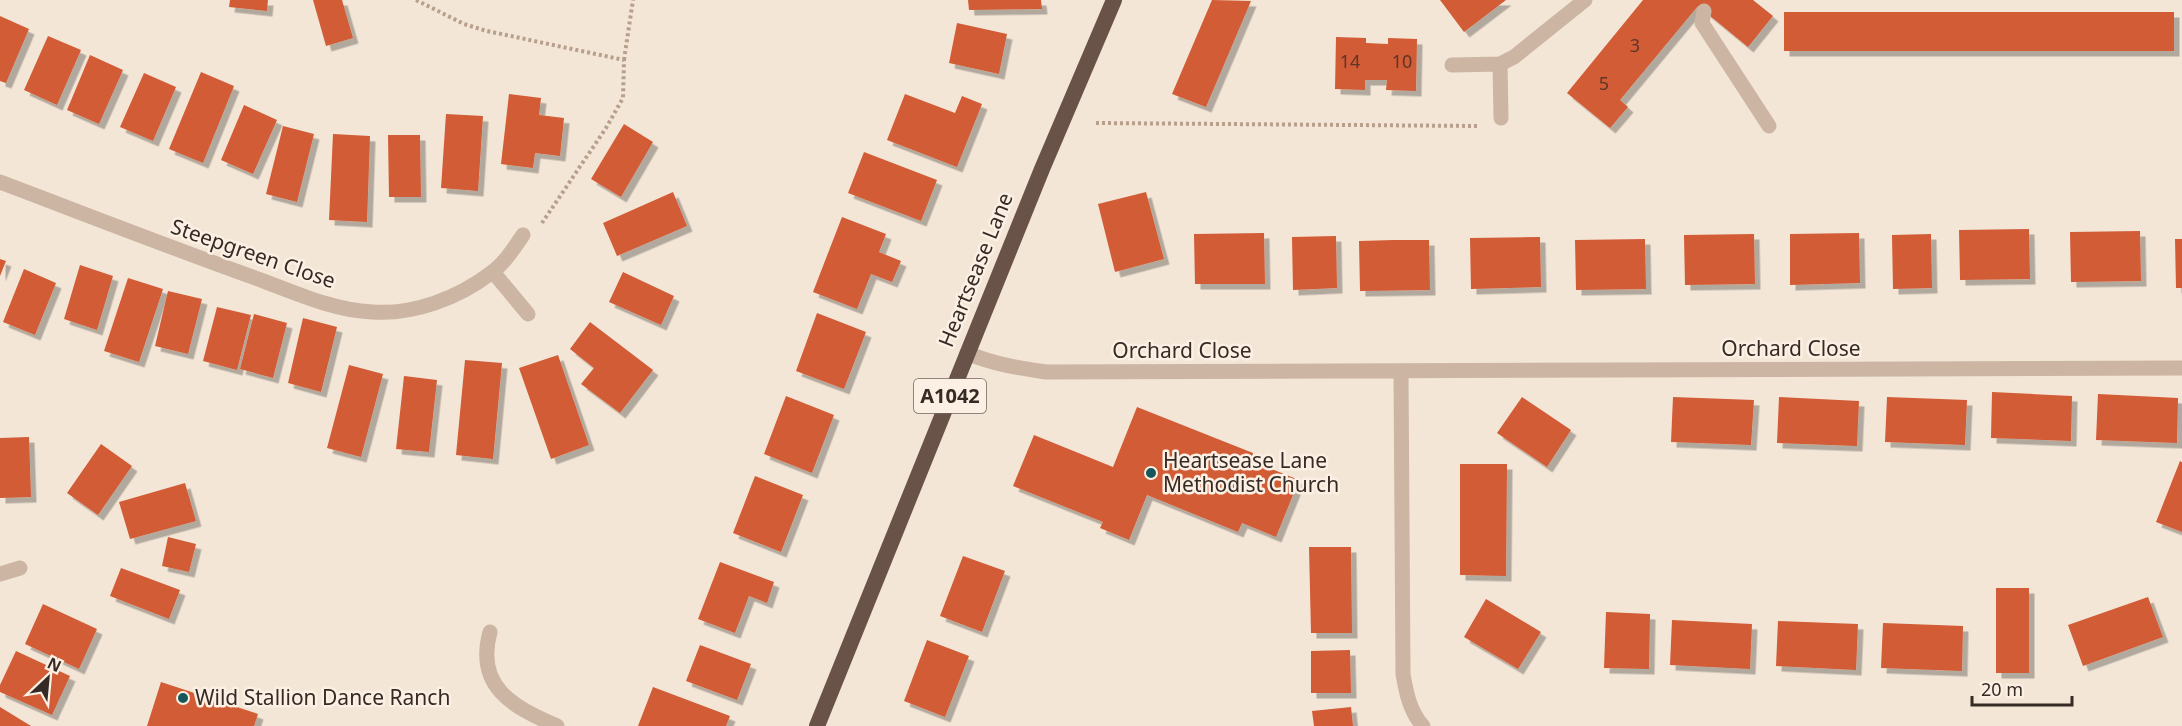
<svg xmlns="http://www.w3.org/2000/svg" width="2182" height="726" font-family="'Noto Sans',sans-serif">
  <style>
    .building { fill: #d25b36; filter: url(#shadow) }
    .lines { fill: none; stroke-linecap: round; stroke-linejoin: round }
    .path { stroke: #b89f8c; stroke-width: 4; stroke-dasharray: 3 3; stroke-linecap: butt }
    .service { stroke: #ccb5a2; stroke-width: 15 }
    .minor { stroke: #ccb5a2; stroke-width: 15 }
    .trunk { stroke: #695248; stroke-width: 16 }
    .poi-dot { fill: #17575b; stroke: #fbf0e3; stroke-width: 2 }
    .labels { text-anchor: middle; stroke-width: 5; stroke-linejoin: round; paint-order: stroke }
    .number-label { font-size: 18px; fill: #5d3629 }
    .shield { fill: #fbf0e3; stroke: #71655e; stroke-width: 1.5 }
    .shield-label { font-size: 20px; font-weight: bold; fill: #362a25 }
    .street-label { font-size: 21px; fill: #362a25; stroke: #fbf0e3 }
    .poi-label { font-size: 21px; fill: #362a25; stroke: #fbf0e3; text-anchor: start }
  </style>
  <defs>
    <filter id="shadow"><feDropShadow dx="5.5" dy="5.5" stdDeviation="0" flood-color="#0004"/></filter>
  </defs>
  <rect width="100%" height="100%" fill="#f3e6d7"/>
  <path class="building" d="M230,0H268L267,11L229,7Z
    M313,0H342L353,38L326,46Z
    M968,0H1041L1042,9L969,10Z
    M1212,0L1251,1L1206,107L1172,94Z
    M1440,0H1506L1464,32Z
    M1643,0H1753L1773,16L1748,47L1698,6L1620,100L1628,107L1610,128L1567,93Z
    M1784,12H2174V51H1784Z
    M0,16L29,29L6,83L0,81Z
    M957,23L1007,34L999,74L949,63Z
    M48,36L81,50L57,105L24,90Z
    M1336,37L1366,38V43L1388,44V38L1417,39L1416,91L1386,90L1387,80H1365V90L1335,89Z
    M90,55L123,70L99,124L67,110Z
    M201,72L234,86L203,163L169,149Z
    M144,73L176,87L153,141L120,127Z
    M509,94L541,98L539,115L564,118L560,156L535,153L533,168L501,164Z
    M905,94L955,113L962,96L982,104L957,167L887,140Z
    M244,105L277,120L253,174L221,160Z
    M446,114L483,116L478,191L441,188Z
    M624,124L653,142L621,197L591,179Z
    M283,126L314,134L297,202L266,194Z
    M333,134L370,136L367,222L329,220Z
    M388,135H420L421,197H389Z
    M864,152L937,180L921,221L848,193Z
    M673,192L687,226L617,256L603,223Z
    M1146,192L1164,259L1115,272L1098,204Z
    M842,217L886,234L879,252L901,261L892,282L871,274L857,309L813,292Z
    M2029,229L2030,279L1960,280L1959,230Z
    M2140,231L2141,281L2071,282L2070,232Z
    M1264,233L1265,284H1195L1194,234Z
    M1859,233L1860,283L1790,285V234Z
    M1754,234L1755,284L1685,285L1684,235Z
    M1931,234L1932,288L1893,289L1892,235Z
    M1336,236L1337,288L1293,290L1292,237Z
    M1540,237L1541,287L1471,289L1470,238Z
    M1645,239L1646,289L1576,290L1575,240Z
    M2175,239H2182V288H2176Z
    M1394,240H1429L1430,290L1360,291L1359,241Z
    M0,259L6,261L0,276Z
    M80,265L113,276L97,330L64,319Z
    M24,269L56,283L35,335L3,322Z
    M623,272L674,296L661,325L609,302Z
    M128,278L163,289L139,362L104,351Z
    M168,291L202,299L188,354L155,346Z
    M217,307L251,315L237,370L203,361Z
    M817,313L866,332L844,389L796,371Z
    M254,314L287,323L273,378L240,369Z
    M303,318L337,327L321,392L288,383Z
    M590,322L653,370L620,413L581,384L594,368L570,349Z
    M558,355L589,445L551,459L519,368Z
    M465,360L502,363L493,459L456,455Z
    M349,365L383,374L361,457L327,448Z
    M404,376L437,380L429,452L396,449Z
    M1992,392L2072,396L2071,441L1991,438Z
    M2098,394L2178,398L2177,443L2096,440Z
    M786,396L834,415L812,473L764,454Z
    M1522,397L1571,430L1547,467L1497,433Z
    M1673,397L1754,400L1751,445L1671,442Z
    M1779,397L1859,401L1857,446L1777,443Z
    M1887,397L1967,400L1965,445L1885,442Z
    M1137,407L1253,453L1252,461L1299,480L1276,537L1242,523L1238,532L1147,495L1129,540L1100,528L1103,522L1013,486L1034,435L1113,467Z
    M29,437L31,497L0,498V438Z
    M101,444L132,466L98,515L67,493Z
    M2180,461L2182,462V532L2156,522Z
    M1460,464H1507L1506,576L1460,575Z
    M755,476L803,495L781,552L733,533Z
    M185,483L196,521L130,539L119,502Z
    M168,537L196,544L189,572L162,566Z
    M1309,547H1351L1352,633H1311Z
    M963,556L1005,571L982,632L940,616Z
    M720,562L774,582L767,603L749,596L735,633L698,619Z
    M121,568L180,590L169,619L110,596Z
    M1996,588H2029V673H1996Z
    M2148,597L2163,637L2083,666L2068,625Z
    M1486,599L1541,632L1518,669L1464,637Z
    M43,604L97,629L79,669L25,644Z
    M1606,612L1650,614L1649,669L1604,668Z
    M1672,620L1752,624L1750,669L1670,665Z
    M1778,621L1858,624L1856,670L1776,666Z
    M1883,623L1963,626L1962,671L1881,668Z
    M927,640L969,656L945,717L904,701Z
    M700,645L751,664L737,700L686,681Z
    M1350,650L1351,693H1311V651Z
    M16,651L70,676L52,715L0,692V685Z
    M161,682L258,714L254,726H147Z
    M653,687L730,716L726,726H638Z
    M0,707L31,726H0Z
    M1351,707L1353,726H1314L1312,711Z"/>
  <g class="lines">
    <path class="path" d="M416,0L464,24L487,31L624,60L623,98L606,128L542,223
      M624,60L633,0
      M1096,123L1478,126"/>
    <path class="service" d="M1704,11L1702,23L1769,126
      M490,632C475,687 513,707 557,726"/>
    <path class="minor" d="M1500,64L1501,118
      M1452,65L1500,64L1514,57L1585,0
      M0,182C82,213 164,245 247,275C287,289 329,310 372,312C414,315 458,298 491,273C504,264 514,248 523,235
      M493,272L528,314
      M967,353C993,364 1018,368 1046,372L2182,368
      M1401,371L1403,674C1406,692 1410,712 1423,726
      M0,574L20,568"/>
    <path class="trunk" d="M817,726L1042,169L1114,0"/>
  </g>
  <g class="poi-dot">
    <circle cx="1151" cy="473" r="6"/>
    <circle cx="183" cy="698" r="6"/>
  </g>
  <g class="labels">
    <g class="number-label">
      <text x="1635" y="52">3</text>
      <text x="1350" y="68">14</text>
      <text x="1402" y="68">10</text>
      <text x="1604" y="90">5</text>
    </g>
    <rect class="shield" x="914" y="379" width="72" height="34" rx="4.5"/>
    <g class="shield-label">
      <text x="950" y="403">A1042</text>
    </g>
    <g class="street-label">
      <text transform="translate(253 254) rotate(19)" y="7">Steepgreen Close</text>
      <text transform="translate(976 270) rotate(-68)" y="7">Heartsease Lane</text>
      <text x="1791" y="356">Orchard Close</text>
      <text x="1182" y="358">Orchard Close</text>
    </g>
    <g class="poi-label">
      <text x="1163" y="468">Heartsease Lane<tspan x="1163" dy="24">Methodist Church</tspan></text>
      <text x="195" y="705">Wild Stallion Dance Ranch</text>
    </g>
  </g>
  <g transform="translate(48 678) rotate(26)" stroke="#fbf0e3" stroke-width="4.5" paint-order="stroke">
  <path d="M0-4.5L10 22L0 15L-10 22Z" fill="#362a25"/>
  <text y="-9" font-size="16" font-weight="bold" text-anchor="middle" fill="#362a25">N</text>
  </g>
  <path d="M1972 696v9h100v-9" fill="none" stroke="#362a25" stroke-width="3"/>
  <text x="1981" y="696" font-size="18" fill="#362a25" stroke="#fbf0e3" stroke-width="4.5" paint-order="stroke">20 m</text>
</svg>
